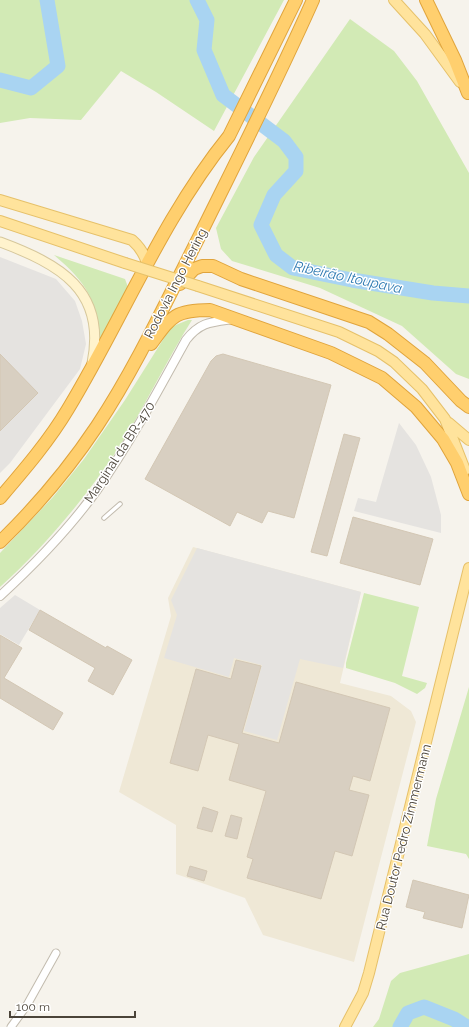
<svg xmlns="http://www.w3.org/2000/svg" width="469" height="1027" font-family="Raleway,sans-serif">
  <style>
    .education { fill: #efe8d6 }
    .green { fill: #d2eab5 }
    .parking { fill: #e5e3e0 }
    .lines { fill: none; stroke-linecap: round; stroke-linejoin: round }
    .river { stroke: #a9d4f2; stroke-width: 15 }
    .building { fill: #d8cfc1; stroke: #d3c7b4 }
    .service-casing { stroke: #c2bbae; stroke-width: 5.5 }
    .minor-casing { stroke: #c2bbae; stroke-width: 9 }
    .tertiary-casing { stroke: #c2bbae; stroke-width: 10 }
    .secondary-casing { stroke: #d6c79b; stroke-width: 11 }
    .primary-casing { stroke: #e6c16a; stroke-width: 12 }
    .motorway-casing { stroke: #e0a43c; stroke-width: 14 }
    .service { stroke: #fff; stroke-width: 3.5 }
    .minor { stroke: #fff; stroke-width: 7 }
    .tertiary { stroke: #fff; stroke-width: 8 }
    .secondary { stroke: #fff3cd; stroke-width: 9 }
    .primary { stroke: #ffe39c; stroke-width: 10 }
    .motorway { stroke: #ffcf6e; stroke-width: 12 }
    .primary-bridge-casing { stroke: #e6c16a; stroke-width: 12; stroke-linecap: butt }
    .primary-bridge { stroke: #ffe39c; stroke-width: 10 }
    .labels { text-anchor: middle; stroke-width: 3; stroke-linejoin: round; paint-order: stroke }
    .street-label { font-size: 13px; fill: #4b4439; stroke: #fff }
    .water-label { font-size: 14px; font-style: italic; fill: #2e7ab2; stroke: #fff }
  </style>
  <rect width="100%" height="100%" fill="#f6f3ec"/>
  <path class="education" d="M193,547L361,592L340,683L391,696L411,711L416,722L354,962L263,935L245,898L176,874V825L119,792L171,616L168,598Z"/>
  <path class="green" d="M0,0H284L214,131L156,92L121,71L81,120L30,118L0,123Z
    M350,19L394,51L417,81L469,173V379L456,374L402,326L320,288L232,261L221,249L216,228L254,157Z
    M54,255L125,279L128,287L100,344C97,300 87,283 54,255Z
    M188,320H192C168,358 149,398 126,436C94,488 45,547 0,587V553L53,497L84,459L125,400L171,327Z
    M364,593L419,607L402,676L427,683L425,688L417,694L395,683L346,668V663Z
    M469,687V859L466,854L427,846L436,799Z
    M469,954V1027H373L379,1019L391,981L400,973Z"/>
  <path class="parking" d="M0,257L56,279L75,301L82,321L86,344L80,369L10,463L0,473Z
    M399,423L416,445L431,477L441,515V533L354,511L358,498L376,502Z
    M197,548L361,592L343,668L300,659L277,740L244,731L262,665L234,658L229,677L164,658L177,615L171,600Z
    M15,595L40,610L19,645L0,634V608Z"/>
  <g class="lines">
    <path class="river" d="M197,0L207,20L204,50L223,95L284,141L296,157V171L274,195L261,225L276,255L293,268L352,280L433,293L469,296
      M0,80L31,88L58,66L47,0
      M400,1027L408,1013L424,1007L454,1019L467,1027"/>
  </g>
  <path class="building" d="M0,354L38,393L0,431Z
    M223,354L331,385L294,518L268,511L262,523L237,512L230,526L145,479L211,361L216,356Z
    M344,434L360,438L327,556L311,552Z
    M353,517L433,539L420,585L340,563Z
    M40,610L106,648L107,646L132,660L113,695L88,681L95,668L29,630Z
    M0,635L22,648L4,678L63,713L53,730L0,698Z
    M236,660L261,666L242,733L279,743L296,682L390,708L370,781L353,776L349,790L369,795L352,856L335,851L321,899L247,878L253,859L247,857L266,791L229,780L239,744L208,735L198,771L170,763L196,669L231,679Z
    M203,807L218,812L212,832L197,828Z
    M231,815L242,818L237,839L225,836Z
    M190,866L207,871L204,881L187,876Z
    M413,880L469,895L462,928L423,918L425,912L406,907Z"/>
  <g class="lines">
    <g class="service-casing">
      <path id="service" d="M104,518L120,504"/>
    </g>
    <g class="minor-casing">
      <path id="minor" d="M11,1027L27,1005L56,953"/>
    </g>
    <g class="tertiary-casing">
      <path id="tertiary" d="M0,596C35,564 69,529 97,490C130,443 158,391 186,340C200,322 211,322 233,319"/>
    </g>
    <g class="secondary-casing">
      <path id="secondary" d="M0,242C59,264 107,290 92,363"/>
    </g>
    <g class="primary-casing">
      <path id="primary" d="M394,0L425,34L460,82
        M0,200L132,240C140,247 144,253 147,263
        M0,221L125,263
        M198,286L339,332L378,351L394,362L422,389L445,419L465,470
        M449,423L469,440
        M345,1027L363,993L369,973L469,568"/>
    </g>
    <g class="motorway-casing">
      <path id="motorway" d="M426,0L455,60L468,93
        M180,284L194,269L202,266H213L241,279L369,322L388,334L425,363L461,401L469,407
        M151,344C171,317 174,310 210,310L331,353L382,378L416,407L443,439L457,463L469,494
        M0,498C24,470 49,441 68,409C122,320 163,217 229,136L296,0
        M0,542C36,507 69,468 97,426C136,367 166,302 198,239C237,160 277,81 313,0"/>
    </g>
    <use href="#service" class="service"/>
    <use href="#minor" class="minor"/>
    <use href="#tertiary" class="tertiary"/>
    <use href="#secondary" class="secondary"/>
    <use href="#primary" class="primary"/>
    <use href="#motorway" class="motorway"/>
    <g class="primary-bridge-casing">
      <path id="primary-bridge" d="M125,263L198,286"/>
    </g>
    <use href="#primary-bridge" class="primary-bridge"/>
  </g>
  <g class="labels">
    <g class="street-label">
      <text transform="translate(175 283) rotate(-63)" y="5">Rodovia Ingo Hering</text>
      <text transform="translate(119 452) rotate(-57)" y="5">Marginal da BR-470</text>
      <text transform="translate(403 837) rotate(-76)" y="5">Rua Doutor Pedro Zimmermann</text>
    </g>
    <g class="water-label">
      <text transform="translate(348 277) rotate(12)" y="5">Ribeirão Itoupava</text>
    </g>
  </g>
  <path d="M10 1011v6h125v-6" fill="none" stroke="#4b4439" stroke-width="2"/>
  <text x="16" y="1011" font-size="12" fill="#4b4439" stroke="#ffffff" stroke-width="3" paint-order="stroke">100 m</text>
</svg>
